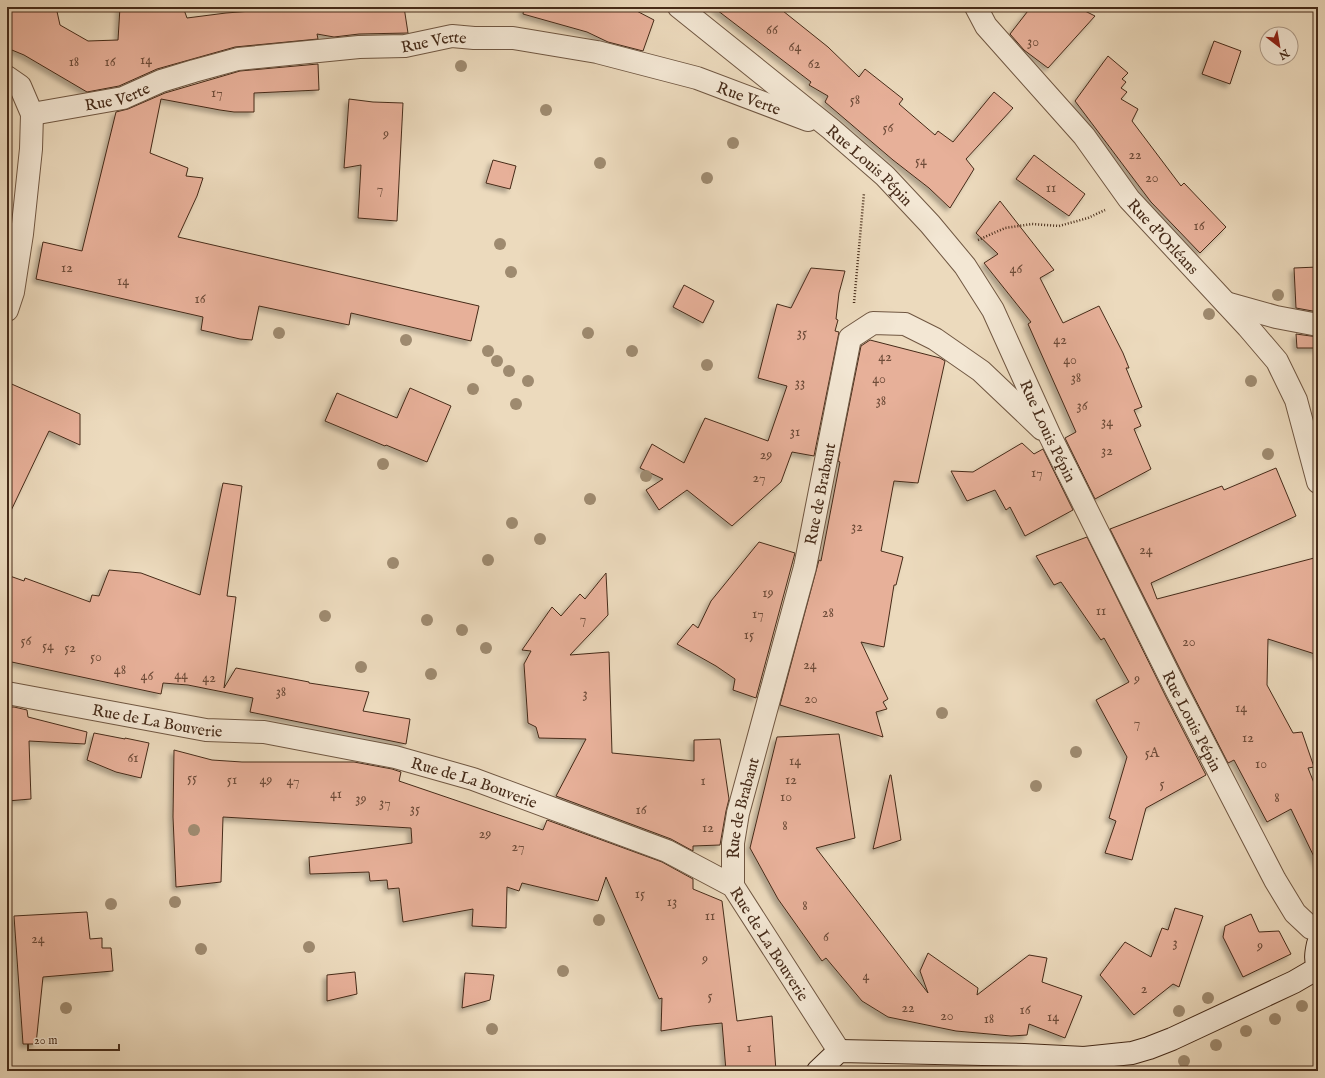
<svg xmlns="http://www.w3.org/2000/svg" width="1325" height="1078" font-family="'IM FELL English',serif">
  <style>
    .building { fill: #e7b099; stroke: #462b19; filter: url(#shadow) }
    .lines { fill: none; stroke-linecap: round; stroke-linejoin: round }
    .minor-casing { stroke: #705742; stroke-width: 24 }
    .tertiary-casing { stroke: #705742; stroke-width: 24 }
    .secondary-casing { stroke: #462b19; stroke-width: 24 }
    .path { stroke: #462b19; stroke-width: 2.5; stroke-dasharray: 1 2; stroke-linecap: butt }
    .minor { stroke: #f3e7d4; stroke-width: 22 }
    .tertiary { stroke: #f3e7d4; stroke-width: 22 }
    .secondary { stroke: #f3e7d4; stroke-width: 22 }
    .tree { fill: #9e8a6f }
    .labels { text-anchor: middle; stroke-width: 3.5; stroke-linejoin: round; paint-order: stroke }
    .number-label { font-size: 14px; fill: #6e4c39 }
    .street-label { font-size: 16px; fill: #462b19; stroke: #f3e7d4 }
  </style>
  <defs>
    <filter id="shadow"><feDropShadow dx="-3.5" dy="3.5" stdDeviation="2" flood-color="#0004"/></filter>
  </defs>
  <rect width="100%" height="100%" fill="#ecdabd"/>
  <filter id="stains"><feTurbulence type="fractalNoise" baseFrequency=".005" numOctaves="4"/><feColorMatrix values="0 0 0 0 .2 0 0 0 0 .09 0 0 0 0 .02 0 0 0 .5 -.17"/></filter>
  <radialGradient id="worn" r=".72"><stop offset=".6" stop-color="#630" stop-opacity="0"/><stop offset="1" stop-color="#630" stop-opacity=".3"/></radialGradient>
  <path class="building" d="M7,7H56L60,25L88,41L118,40L120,7H183L187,18L226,13L264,10V7H404L408,33L359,34L334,37L317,34L318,39L235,47L157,69L119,86L87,92L24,55L7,48Z
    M524,7H629L654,20L643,51L608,42L587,32L523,14Z
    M713,7H778L828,47L859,77L865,69L903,99L899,104L935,135L938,131L953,142L994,92L1013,108L966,159L974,169L950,208L929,188L893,160L825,102L828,96L809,85L811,82Z
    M1031,7H1077L1095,16L1048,68L1024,50L1010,34Z
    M1214,41L1241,51L1230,84L1202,74Z
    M1108,56L1128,73L1122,79L1126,82L1121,88L1127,92L1121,99L1138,109L1132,121L1181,186L1184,183L1226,227L1200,253L1151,202L1075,101Z
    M318,64L319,90L254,93V112H234L220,110L161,99L150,153L188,168L186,176L203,178L197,196L178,237L479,306L471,341L351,313L349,325L259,306L252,340L240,339L201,330L203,317L36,279L43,242L82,251L116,112L128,109L165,93L240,71Z
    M349,99L373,102L403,103L397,221L358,218L361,165L344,168Z
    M1034,155L1085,194L1069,216L1016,179Z
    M493,160L516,166L510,189L486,183Z
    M1000,201L1054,270L1040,278L1063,323L1099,306L1123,353L1129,368H1126L1142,407L1134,410L1141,426L1134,429L1151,469L1095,499L1065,438L1076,432L1028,324L1031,322L984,263L998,254L976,233Z
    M1318,267V312L1296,308L1294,268Z
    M811,268L845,271L839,293L836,319L838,320L835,331L839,332L814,456L792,452L781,482L732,526L687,490L659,510L646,490L663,479L640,468L652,444L684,463L705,418L768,441L787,386L758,378L777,304L791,308Z
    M684,285L714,301L703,323L673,307Z
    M1296,334L1318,337V348H1297Z
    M870,340L940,358L945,361L918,483L894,481L881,551L903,557L896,585H894L884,647L861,642L888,699L883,702L887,709L876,712L883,737L780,705L819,560L821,561L840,462L838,461L861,346Z
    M7,382L80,414V445L49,431L7,519Z
    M410,388L451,406L427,462L386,445L385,446L325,421L337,393L397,418Z
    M1022,443L1034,454L1043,449L1073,510L1025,536L1010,507L1006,510L995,490L967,501L951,471L973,472Z
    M1276,468L1296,516L1151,583L1157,599L1318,557V655L1268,639L1267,685L1293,733L1302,732L1314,767L1308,768L1318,793V865L1291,809L1267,822L1234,760L1228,763L1188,685L1110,529L1222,486L1224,490Z
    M223,483L242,486L227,596L236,597L224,688L236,668L309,682V683L369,692L363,711L410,719L406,744L250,712L253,698L188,685L163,683L161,694L7,661V575L24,581L25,578L90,602L92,595L99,596L109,570L141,573L200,595Z
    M1087,537L1166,697L1206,775L1146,808L1132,860L1105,853L1116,821L1109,818L1127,757L1096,700L1129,682L1104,638L1101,640L1061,582L1054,585L1036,556Z
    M759,542L795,553L756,698L733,690L735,679L716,666L677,644L693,624L698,628L711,601Z
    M606,573L608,615L570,655L609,652L612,753L694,761V740L720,739L729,799L726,811L720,845L693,846V851L671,839L556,796L586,739L539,738L536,727L528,723L524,664L531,651L522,650L552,607L561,616L580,594L585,599Z
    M7,707H14L27,710L28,717L87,732L85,744L29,741L31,799L7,801Z
    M94,733L125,739V738L149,743L141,778L116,772L87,760Z
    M839,734L855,838L816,848L928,993L920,971L928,953L978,988L977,995L1029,955L1047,958L1042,982L1082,996L1065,1038L1029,1024L1027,1035L1011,1036L956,1031L888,1017L862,1001L826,958L822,961L778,899L750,848L777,737Z
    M174,750L212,760L242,762H354L392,769L401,772L399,781L543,830L547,820L662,862L693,879V889L722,901L737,1021L772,1016L776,1071H726L722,1023L692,1026L661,1031L662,998L659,999L606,877L598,901L522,883L519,891L507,887L506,928L472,926L473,909L403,922L399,888L388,889L387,880L370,881L369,872L310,874L309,857L412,843L411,828L223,817L221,882L176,887L173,817Z
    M890,775H891L901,840L873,849Z
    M1175,908L1203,916L1179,987L1173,984L1134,1015L1100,975L1125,942L1151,957L1162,928L1168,930Z
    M87,912L90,939L102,938V948H111L113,971L43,977L36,1044H23L14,916Z
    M1251,914L1259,932L1279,931L1291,954L1243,977L1223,937L1225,926Z
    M355,972L357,994L327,1001V975Z
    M465,973L494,975L490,1000L462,1008Z"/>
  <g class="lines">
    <g class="minor-casing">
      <g id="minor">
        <path id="s1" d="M679,7L831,129L885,176L930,224L965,266L993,310L1050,436L1177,691L1275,880L1295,913L1311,928L1318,931"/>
        <path id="s2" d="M976,7L986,26L1084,136L1129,199L1248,327L1277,361L1296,400L1318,482"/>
        <path d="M7,77L20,86L32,114L31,149L22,234L13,292L7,310"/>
        <path id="s3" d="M32,114L123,98L161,81L194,71L238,59L359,47L405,46L452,36L474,38H513L597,52L697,78L808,120"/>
        <path d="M1226,303L1276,317L1318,325"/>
        <path id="s4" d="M733,886V843L738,813L805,567L850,338L873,323L905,324L935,339L981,371L1042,429"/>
      </g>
    </g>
    <g class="tertiary-casing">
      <g id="tertiary">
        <path id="s5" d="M7,693L206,730L264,732L395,757L473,779L667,851L733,886L839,1051"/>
      </g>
    </g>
    <g class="secondary-casing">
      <path id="secondary" d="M1318,944C1316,953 1315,960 1318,969
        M818,1071L839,1051L1024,1055L1084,1058L1132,1053L1149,1048L1172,1039L1294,982L1318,968"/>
    </g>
    <path class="path" d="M978,240L1005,228L1032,224L1059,226L1088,218L1105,210
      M854,303L864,193"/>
    <use href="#minor" class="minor"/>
    <use href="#tertiary" class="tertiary"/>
    <use href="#secondary" class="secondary"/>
  </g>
  <g class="tree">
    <circle cx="461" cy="66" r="6"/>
    <circle cx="546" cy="110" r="6"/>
    <circle cx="733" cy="143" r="6"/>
    <circle cx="600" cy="163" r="6"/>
    <circle cx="707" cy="178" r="6"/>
    <circle cx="500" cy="244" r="6"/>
    <circle cx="511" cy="272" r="6"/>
    <circle cx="1278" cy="295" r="6"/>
    <circle cx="1209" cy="314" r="6"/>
    <circle cx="279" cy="333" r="6"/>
    <circle cx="588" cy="333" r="6"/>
    <circle cx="406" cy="340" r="6"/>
    <circle cx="488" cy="351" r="6"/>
    <circle cx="632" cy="351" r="6"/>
    <circle cx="497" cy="361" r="6"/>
    <circle cx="707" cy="365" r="6"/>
    <circle cx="509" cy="371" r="6"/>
    <circle cx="528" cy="381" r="6"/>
    <circle cx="1251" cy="381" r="6"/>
    <circle cx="473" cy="389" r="6"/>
    <circle cx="516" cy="404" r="6"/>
    <circle cx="1268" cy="454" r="6"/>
    <circle cx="383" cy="464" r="6"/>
    <circle cx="646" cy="476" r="6"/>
    <circle cx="590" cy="499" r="6"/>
    <circle cx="512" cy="523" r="6"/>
    <circle cx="540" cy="539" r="6"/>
    <circle cx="488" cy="560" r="6"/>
    <circle cx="393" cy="563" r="6"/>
    <circle cx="325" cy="616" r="6"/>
    <circle cx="427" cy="620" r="6"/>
    <circle cx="462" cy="630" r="6"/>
    <circle cx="486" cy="648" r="6"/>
    <circle cx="361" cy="667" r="6"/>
    <circle cx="431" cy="674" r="6"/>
    <circle cx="942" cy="713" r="6"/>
    <circle cx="1076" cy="752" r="6"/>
    <circle cx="1036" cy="786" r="6"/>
    <circle cx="194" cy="830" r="6"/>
    <circle cx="175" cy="902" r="6"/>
    <circle cx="111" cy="904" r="6"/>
    <circle cx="599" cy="920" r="6"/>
    <circle cx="309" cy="947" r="6"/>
    <circle cx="201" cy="949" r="6"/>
    <circle cx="563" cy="971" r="6"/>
    <circle cx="1208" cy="998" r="6"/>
    <circle cx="1302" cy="1006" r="6"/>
    <circle cx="66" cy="1008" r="6"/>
    <circle cx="1179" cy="1011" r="6"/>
    <circle cx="1275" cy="1019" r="6"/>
    <circle cx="492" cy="1029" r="6"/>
    <circle cx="1246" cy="1031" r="6"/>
    <circle cx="1216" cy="1045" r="6"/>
    <circle cx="1184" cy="1061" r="6"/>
  </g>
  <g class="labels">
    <g class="number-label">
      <text x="772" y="34">66</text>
      <text x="1033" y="46">30</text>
      <text x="795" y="51">64</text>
      <text x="146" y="64">14</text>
      <text x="74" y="66">18</text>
      <text x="110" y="66">16</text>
      <text x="814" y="68">62</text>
      <text x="217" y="97">17</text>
      <text x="855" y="104">58</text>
      <text x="888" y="132">56</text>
      <text x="386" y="138">9</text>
      <text x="1135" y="159">22</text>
      <text x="921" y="165">54</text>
      <text x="1152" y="182">20</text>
      <text x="1051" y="192">11</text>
      <text x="380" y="193">7</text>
      <text x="1199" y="230">16</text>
      <text x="67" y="272">12</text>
      <text x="1016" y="273">46</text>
      <text x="123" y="285">14</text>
      <text x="200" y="303">16</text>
      <text x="802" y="337">35</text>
      <text x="1060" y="344">42</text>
      <text x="885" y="361">42</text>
      <text x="1070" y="364">40</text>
      <text x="1076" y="382">38</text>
      <text x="879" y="383">40</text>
      <text x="800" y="387">33</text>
      <text x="881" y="405">38</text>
      <text x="1082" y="410">36</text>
      <text x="1107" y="426">34</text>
      <text x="795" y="436">31</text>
      <text x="1107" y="455">32</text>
      <text x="766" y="459">29</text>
      <text x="1037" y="477">17</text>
      <text x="759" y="482">27</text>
      <text x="857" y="531">32</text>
      <text x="1146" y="554">24</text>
      <text x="768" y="597">19</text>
      <text x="1101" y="615">11</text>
      <text x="828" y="617">28</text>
      <text x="758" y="618">17</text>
      <text x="583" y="623">7</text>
      <text x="749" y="639">15</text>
      <text x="26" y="645">56</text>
      <text x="1189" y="646">20</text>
      <text x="48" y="650">54</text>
      <text x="70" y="652">52</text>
      <text x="96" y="661">50</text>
      <text x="810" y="669">24</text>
      <text x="120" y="674">48</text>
      <text x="181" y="679">44</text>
      <text x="147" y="680">46</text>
      <text x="209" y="682">42</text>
      <text x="1137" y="683">9</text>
      <text x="281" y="696">38</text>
      <text x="585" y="698">3</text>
      <text x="811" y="703">20</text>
      <text x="1241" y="712">14</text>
      <text x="1137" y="727">7</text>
      <text x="1248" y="742">12</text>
      <text x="1152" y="757">5A</text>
      <text x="133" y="762">61</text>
      <text x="795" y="765">14</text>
      <text x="1261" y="768">10</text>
      <text x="192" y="782">55</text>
      <text x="232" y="784">51</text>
      <text x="266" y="784">49</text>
      <text x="791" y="784">12</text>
      <text x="293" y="785">47</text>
      <text x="703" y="785">1</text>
      <text x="1162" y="788">5</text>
      <text x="336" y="798">41</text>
      <text x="786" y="801">10</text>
      <text x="1277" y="802">8</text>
      <text x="361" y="803">39</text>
      <text x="385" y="807">37</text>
      <text x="415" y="813">35</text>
      <text x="641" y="814">16</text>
      <text x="785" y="830">8</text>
      <text x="708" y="832">12</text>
      <text x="485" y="838">29</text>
      <text x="518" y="851">27</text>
      <text x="640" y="898">15</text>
      <text x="672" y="906">13</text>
      <text x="805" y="910">8</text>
      <text x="710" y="920">11</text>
      <text x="826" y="941">6</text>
      <text x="38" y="943">24</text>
      <text x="1175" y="947">3</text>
      <text x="1260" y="950">9</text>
      <text x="705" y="963">9</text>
      <text x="866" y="980">4</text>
      <text x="1144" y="993">2</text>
      <text x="710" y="1000">5</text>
      <text x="908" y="1012">22</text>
      <text x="1025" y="1014">16</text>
      <text x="947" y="1020">20</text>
      <text x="1053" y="1021">14</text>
      <text x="989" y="1023">18</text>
      <text x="749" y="1052">1</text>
    </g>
    <g class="street-label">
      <text dy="6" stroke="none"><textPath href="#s3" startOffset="411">Rue Verte</textPath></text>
      <text dy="6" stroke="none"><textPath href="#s3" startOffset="87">Rue Verte</textPath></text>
      <text dy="6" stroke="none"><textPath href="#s3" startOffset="735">Rue Verte</textPath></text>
      <text dy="6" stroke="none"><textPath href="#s1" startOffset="248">Rue Louis Pépin</textPath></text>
      <text dy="6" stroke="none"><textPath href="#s2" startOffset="297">Rue d'Orléans</textPath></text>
      <text dy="6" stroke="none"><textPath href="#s1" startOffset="572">Rue Louis Pépin</textPath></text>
      <text dy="6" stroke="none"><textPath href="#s4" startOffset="403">Rue de Brabant</textPath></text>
      <text dy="6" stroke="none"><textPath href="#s5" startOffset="153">Rue de La Bouverie</textPath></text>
      <text dy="6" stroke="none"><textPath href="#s1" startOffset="896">Rue Louis Pépin</textPath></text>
      <text dy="6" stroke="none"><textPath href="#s5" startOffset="477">Rue de La Bouverie</textPath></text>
      <text dy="6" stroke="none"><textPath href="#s4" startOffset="79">Rue de Brabant</textPath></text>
      <text dy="6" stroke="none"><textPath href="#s5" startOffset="825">Rue de La Bouverie</textPath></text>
    </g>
  </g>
  <rect width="1325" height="1078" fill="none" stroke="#ecdabd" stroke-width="24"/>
  <rect x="8" y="8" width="1309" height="1062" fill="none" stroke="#462b19" stroke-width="2"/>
  <rect x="12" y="12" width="1301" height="1054" fill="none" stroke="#462b19"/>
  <g transform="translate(1279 46) rotate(149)"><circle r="19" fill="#f3e7d4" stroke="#ae9c89"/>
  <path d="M0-3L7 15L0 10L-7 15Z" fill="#8f2418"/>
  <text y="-6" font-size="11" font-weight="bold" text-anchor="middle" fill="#462b19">N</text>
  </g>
  <path d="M28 1044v6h91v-6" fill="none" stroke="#462b19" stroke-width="2"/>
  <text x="34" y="1044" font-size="12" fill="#462b19" stroke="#f3e7d4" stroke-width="3" paint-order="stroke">20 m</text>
  <rect width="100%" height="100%" filter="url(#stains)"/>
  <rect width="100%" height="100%" fill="url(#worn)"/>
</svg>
